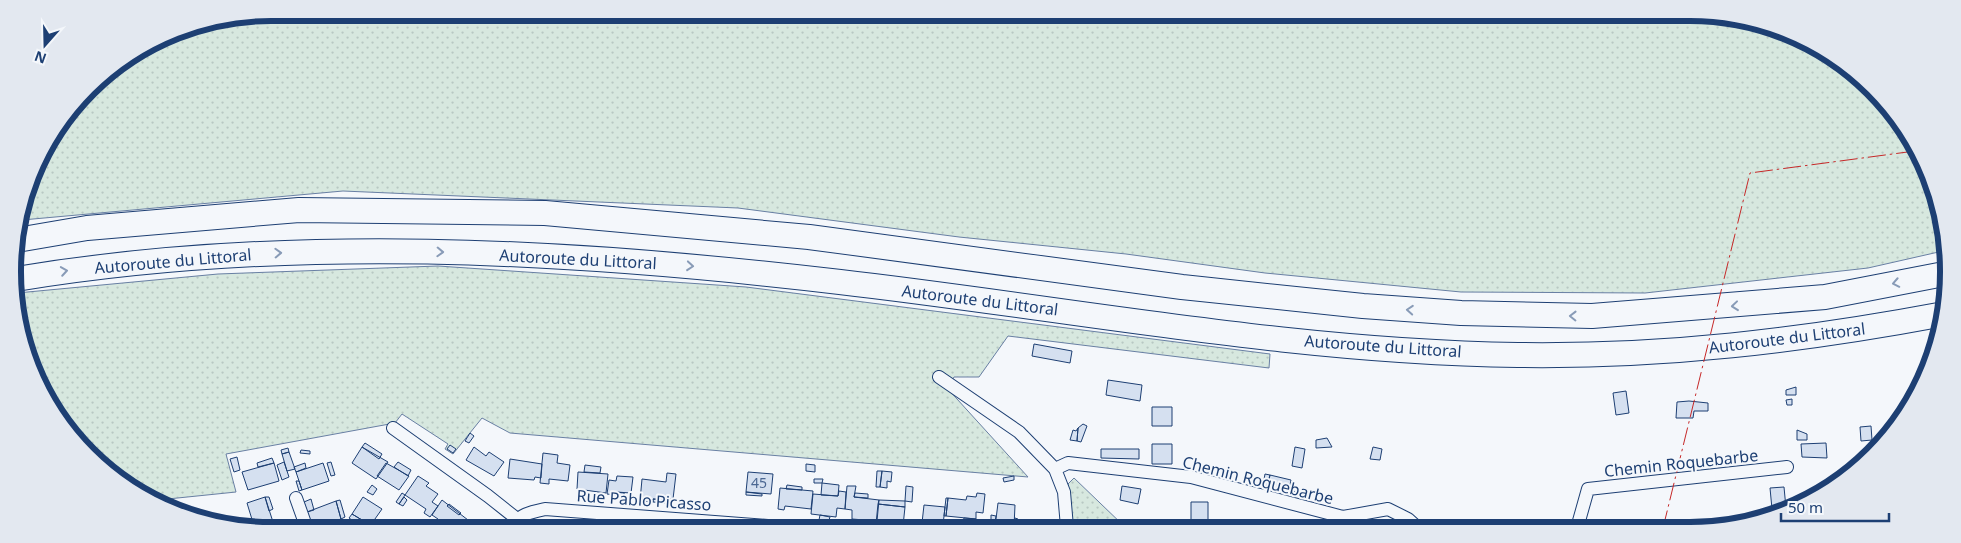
<svg xmlns="http://www.w3.org/2000/svg" width="1961" height="543" font-family="'Noto Sans',sans-serif">
  <style>
    .grass { fill: url(#grass-dots); stroke: #687fa3 }
    .building { fill: #d5e0f0; stroke: #1d3f73 }
    .lines { fill: none; stroke-linecap: round; stroke-linejoin: round }
    .street-casing { stroke: #1d3f73; stroke-width: 14 }
    .highway-casing { stroke: #1d3f73; stroke-width: 26 }
    .street { stroke: #f4f7fb; stroke-width: 12 }
    .highway { stroke: #f4f7fb; stroke-width: 24 }
    .power { stroke: #c62828; stroke-width: 1; stroke-dasharray: 18 4 2.5 4; stroke-linecap: butt }
    .oneway { stroke: #889bb7 }
    .labels { text-anchor: middle; stroke-width: 4; stroke-linejoin: round; paint-order: stroke }
    .number-label { font-size: 14px; fill: #4b6792 }
    .street-label { font-size: 16px; fill: #1d3f73; stroke: #f4f7fb }
    .rim { fill: none; stroke: #1d3f73; stroke-width: 6 }
  </style>
  <defs>
    <pattern id="grass-dots" width="8" height="8" patternUnits="userSpaceOnUse" patternTransform="scale(1.25)"><rect width="8" height="8" fill="#d7e8df"/><path d="M2 2h.1M6 6h.1" fill="none" stroke="#b8c8c3" stroke-width="1.8" stroke-linecap="round"/></pattern>
  </defs>
  <rect width="100%" height="100%" fill="#f4f7fb"/>
  <path class="grass" d="M272,13L1740,17L1833,56L1905,127L1943,221V251L1868,268L1645,293L1461,292L1265,273L1126,254L959,237L738,208L343,191L22,220L39,157L101,77L173,32Z
    M438,266L746,287L1270,354L1269,368L1008,336L979,377H954L947,388L1028,477L510,433L482,418L453,454L445,449L448,444L402,414L395,423L226,454L236,492L158,500L128,487L66,429L21,339L17,293L218,274Z
    M1074,478L1125,527H1073L1068,484Z"/>
  <path class="building" d="M1034,344L1072,351L1070,363L1032,356Z
    M1108,380L1142,385L1140,401L1106,395Z
    M1796,387V395H1786V390Z
    M1626,391L1629,413L1616,415L1613,393Z
    M1792,399V405H1787L1786,400Z
    M1689,401L1708,403V411H1694L1693,418H1676L1677,402Z
    M1152,407H1172V426H1152Z
    M1083,424L1087,426L1081,442L1077,441L1078,428Z
    M1871,426L1872,440L1861,441L1860,427Z
    M1078,428L1077,441L1070,440L1073,430L1076,431Z
    M1797,430L1807,434V440H1797Z
    M470,433L474,436L469,443L465,441Z
    M1327,438L1332,447L1316,448V440Z
    M365,443L382,454L379,459L362,447Z
    M1826,443L1827,458L1802,457L1801,444Z
    M1152,444H1172V464H1152Z
    M450,445L456,449L453,453L447,449Z
    M362,447L388,462L376,479L352,463Z
    M474,447L486,456L489,452L504,462L494,476L466,460Z
    M1295,447L1305,449L1302,468L1292,466Z
    M1373,447L1382,449L1380,460L1370,459Z
    M288,448L289,452L282,454L281,450Z
    M1101,449H1139V459L1101,458Z
    M301,450L310,451V454L300,453Z
    M289,452L295,469L287,471L282,454Z
    M543,453L558,455L557,463L570,465L568,481L549,479V484L540,483Z
    M237,457L240,470L234,472L230,459Z
    M272,458L274,463L258,467L257,463Z
    M510,459L542,464L541,478L535,477L534,480L508,478Z
    M284,462L289,477L282,480L277,465Z
    M331,462L335,475L331,476L327,463Z
    M398,462L411,470L408,476L394,467Z
    M274,463L279,481L248,490L242,472Z
    M305,463L306,468L296,472L294,467Z
    M323,463L329,481L302,490L296,472Z
    M386,463L409,476L399,490L377,476Z
    M806,464L815,465V472L806,471Z
    M585,465L601,467L600,473L584,472Z
    M877,471H882L880,487H876Z
    M882,471L892,472L891,482L887,481V488L880,487Z
    M578,472L608,474L606,493L577,489Z
    M748,472L773,474L771,494L746,492Z
    M667,473L676,474L673,499H653V502L640,501L642,479L666,482Z
    M1265,474L1270,475L1267,486L1263,485Z
    M1270,475L1291,480L1289,490L1297,492L1295,499L1266,493Z
    M418,476L429,483L426,486L438,494L432,502L438,506L430,517L424,513L426,509L405,495Z
    M617,476L633,477L631,493L616,492V495L607,494L609,480L616,481Z
    M1014,476V480L1004,482L1003,478Z
    M814,479H823L822,483H814Z
    M296,481H299L302,490L299,491Z
    M822,483L839,485L838,496L821,495Z
    M372,485L377,489L373,495L367,492Z
    M787,485L802,487V490L786,489Z
    M847,486H856L854,497L879,500L877,521L852,519V510L845,509Z
    M906,486L913,487L912,502L905,501Z
    M1122,486L1141,489L1138,504L1120,500Z
    M1784,487L1786,508L1772,509L1770,488Z
    M780,488L813,491L811,509L785,506L784,510L778,509Z
    M839,491L846,492L845,509L837,508L836,517L811,514L813,494L838,496Z
    M616,492L624,493V496L616,495Z
    M746,492L762,494V496L746,495Z
    M402,493L405,495L399,504L396,502Z
    M855,493L868,494V498L854,497Z
    M977,493L985,494L983,513L976,512V519L946,516L948,498L966,500L967,496L976,497Z
    M265,497L273,522L277,521L279,526H254L247,503Z
    M265,497H269L273,509L269,511Z
    M363,497L382,509L370,526H360L362,520L352,514Z
    M404,497L407,500L403,506L399,504Z
    M946,498H948L946,516H944Z
    M311,499L314,510L307,512L304,502Z
    M653,499L666,501V503L653,502Z
    M340,500L345,517L341,519L336,501Z
    M442,500L468,520L464,526H442L436,522L438,519L432,515Z
    M879,500L905,501V507L878,504Z
    M336,501L341,519L319,526H311L307,512Z
    M1191,502H1208V524L1191,523Z
    M998,503L1015,505L1014,527H995Z
    M449,504L461,513L459,515L447,506Z
    M878,504L905,507L903,526L876,524Z
    M924,505L945,507L943,525L922,523Z
    M352,514L362,520L359,525L349,518Z
    M820,515L830,517L829,520H819Z
    M991,515L996,516L995,522H991Z
    M964,518L976,519L975,522L963,521Z
    M1015,518L1018,519L1017,527H1014Z
    M469,520L475,524L481,526H464Z"/>
  <g class="lines">
    <g class="street-casing">
      <path id="street" d="M939,377L1019,432L1055,469L1064,492L1067,527
        M393,428L488,496L517,519
        M1055,469L1068,463L1191,477L1343,517L1388,509L1408,519L1418,528
        M296,498L306,526
        M512,526C520,514 531,512 545,509L780,527
        M1577,528L1588,489L1787,467"/>
    </g>
    <g class="highway-casing">
      <path id="highway" d="M17,240L87,228L299,210L545,213L809,237L1182,287L1363,306L1461,313L1592,316L1825,297L1944,274
        M16,279C288,234 567,250 840,282C1066,308 1291,352 1518,355C1664,357 1800,341 1944,314"/>
    </g>
    <use href="#street" class="street"/>
    <use href="#highway" class="highway"/>
    <path class="power" d="M1663,528L1750,173L1915,151"/>
  </g>
  <defs><path id="oneway-chevron" d="M-2-3.5L2.5 0L-2 3.5" fill="none" stroke-width="1.6" stroke-linecap="round" stroke-linejoin="round" transform="scale(1.25)"/></defs>
  <g class="oneway">
    <use href="#oneway-chevron" transform="translate(440 252) rotate(2)"/>
    <use href="#oneway-chevron" transform="translate(278 253) rotate(-2)"/>
    <use href="#oneway-chevron" transform="translate(690 266) rotate(5)"/>
    <use href="#oneway-chevron" transform="translate(64 271) rotate(-9)"/>
    <use href="#oneway-chevron" transform="translate(1896 283) rotate(169)"/>
    <use href="#oneway-chevron" transform="translate(1735 306) rotate(174)"/>
    <use href="#oneway-chevron" transform="translate(1410 310) rotate(-176)"/>
    <use href="#oneway-chevron" transform="translate(1573 316) rotate(-179)"/>
  </g>
  <g class="labels">
    <g class="number-label">
      <text x="759" y="488">45</text>
    </g>
    <g class="street-label">
      <text transform="translate(578 259) rotate(3)" y="6">Autoroute du Littoral</text>
      <text transform="translate(173 261) rotate(-5)" y="6">Autoroute du Littoral</text>
      <text transform="translate(980 300) rotate(7)" y="6">Autoroute du Littoral</text>
      <text transform="translate(1787 338) rotate(-7)" y="6">Autoroute du Littoral</text>
      <text transform="translate(1383 346) rotate(4)" y="6">Autoroute du Littoral</text>
      <text transform="translate(1681 463) rotate(-6)" y="6">Chemin Roquebarbe</text>
      <text transform="translate(1258 480) rotate(14)" y="6">Chemin Roquebarbe</text>
      <text transform="translate(644 500) rotate(4)" y="6">Rue Pablo Picasso</text>
    </g>
  </g>
  <path d="M0 0H1961V543H0ZM271 21H1690A250 250 0 0 1 1940 271V272A250 250 0 0 1 1690 522H271A250 250 0 0 1 21 272V271A250 250 0 0 1 271 21Z" fill="#e3e8f0" fill-rule="evenodd"/>
  <path class="rim" d="M271 21H1690A250 250 0 0 1 1940 271V272A250 250 0 0 1 1690 522H271A250 250 0 0 1 21 272V271A250 250 0 0 1 271 21Z"/>
  <g transform="translate(45 45) rotate(200)" stroke="#f4f7fb" stroke-width="4" paint-order="stroke">
  <path d="M0-4L9 19L0 12L-9 19Z" fill="#1d3f73"/>
  <text y="-8" font-size="14" font-weight="bold" text-anchor="middle" fill="#1d3f73">N</text>
  </g>
  <path d="M1781 513v8h108v-8" fill="none" stroke="#1d3f73" stroke-width="2.5"/>
  <text x="1788" y="513" font-size="15" fill="#1d3f73" stroke="#f4f7fb" stroke-width="4" paint-order="stroke">50 m</text>
</svg>
